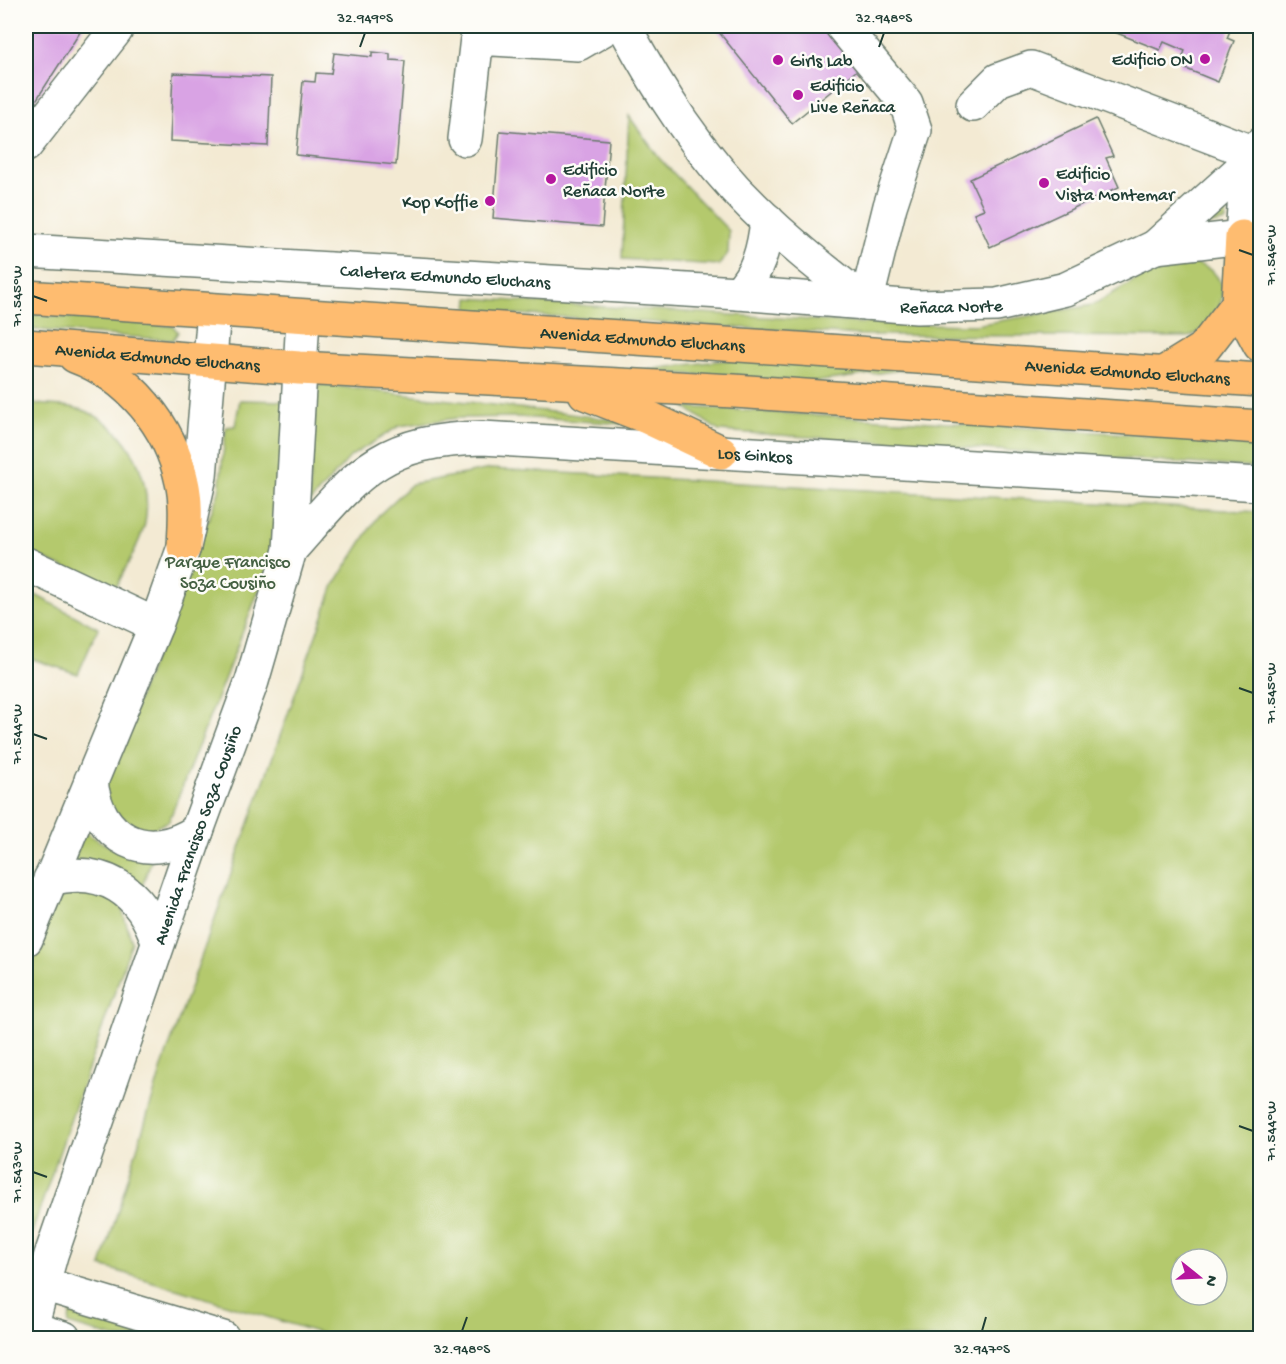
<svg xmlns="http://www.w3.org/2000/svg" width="1286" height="1364" font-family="'Gochi Hand',sans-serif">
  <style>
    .green { fill: #b4c96d; stroke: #6a8350; stroke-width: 1.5; fill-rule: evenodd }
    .building { fill: #d9a3e4 }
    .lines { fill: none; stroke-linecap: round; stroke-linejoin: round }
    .minor-casing { stroke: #697a6c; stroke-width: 36 }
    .major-casing { stroke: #697a6c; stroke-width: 36 }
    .minor { stroke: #fff; stroke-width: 33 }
    .major { stroke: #febc70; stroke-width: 33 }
    .ticks { fill: none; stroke: #1f3d34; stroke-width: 2 }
    .poi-dot { fill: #b5179e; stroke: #fdfcf7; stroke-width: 2 }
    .labels { text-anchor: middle; stroke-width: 5; stroke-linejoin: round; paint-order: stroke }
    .poi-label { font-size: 18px; fill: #1f3d34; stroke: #fdfcf7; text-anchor: start }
    .street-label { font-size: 18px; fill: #1f3d34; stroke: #fdfcf7 }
    .park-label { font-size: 18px; fill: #446042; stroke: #fdfcf7 }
    .neatline { fill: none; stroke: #1f3d34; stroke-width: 2 }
    .ticks-label { font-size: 15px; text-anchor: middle; fill: #1f3d34 }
  </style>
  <rect width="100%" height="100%" fill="#fdfcf7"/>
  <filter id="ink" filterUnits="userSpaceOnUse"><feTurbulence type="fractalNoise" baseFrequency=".0167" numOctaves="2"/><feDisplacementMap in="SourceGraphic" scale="12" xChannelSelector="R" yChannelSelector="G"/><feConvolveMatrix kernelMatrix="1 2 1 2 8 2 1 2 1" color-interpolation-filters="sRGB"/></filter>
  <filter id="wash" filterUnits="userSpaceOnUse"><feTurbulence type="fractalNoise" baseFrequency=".008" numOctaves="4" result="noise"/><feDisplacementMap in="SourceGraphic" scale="24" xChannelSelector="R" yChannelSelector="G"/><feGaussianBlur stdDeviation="1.35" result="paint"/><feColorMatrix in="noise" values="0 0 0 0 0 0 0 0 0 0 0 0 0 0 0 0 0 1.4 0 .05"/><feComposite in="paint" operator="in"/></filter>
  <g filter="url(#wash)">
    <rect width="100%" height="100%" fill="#f3ead3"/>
    <path class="green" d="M629,116L659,158L729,231L728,253L719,265L622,259Z
      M1227,196L1226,221L1194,227Z
      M1183,261C1193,263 1206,265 1214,273C1235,295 1211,331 1188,337L860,335L468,311L469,298L860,323L975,325L1093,305L1162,264Z
      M26,314L173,326L178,332L173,340L26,329Z
      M733,359L907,369L815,382L638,371Z
      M322,384C434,400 546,409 658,426L517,417L458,418L399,426L351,456L309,503L316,389Z
      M240,400L287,401L275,549L169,821L144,833L99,800L219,492L226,427L235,426Z
      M26,403C40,405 56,405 71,407C123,417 154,474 145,523C140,545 124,569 115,590L26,551V496L32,474L26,471Z
      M685,407L1260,442V468L719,431Z
      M490,469L1260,512V1338H336L101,1266L164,1061L334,585L378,516L412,484ZM1181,1259H1217V1295H1181Z
      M26,590L98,628L78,674L26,657Z
      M84,831C106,847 126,856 153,855L142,887L73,864Z
      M79,889L119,900L132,942L26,1249V985L54,901Z
      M72,1308L171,1338H115L68,1324Z"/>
    <g id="blocks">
      <path class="building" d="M26,26H84L26,116Z
        M714,26H828L861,67L792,123Z
        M1099,26H1232L1227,38L1234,41L1218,82L1179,66L1185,51L1164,42L1160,50Z
        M372,52L390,54V60L405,61L396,165L296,155L303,81L315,82L316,73L331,74L334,53L372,57Z
        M173,73L271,77L268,146L170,141Z
        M1096,119L1113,156L1106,158L1119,187L990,247L974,213L984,209L970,179Z
        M500,131L609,140L602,227L493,218Z"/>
    </g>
  </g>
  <g filter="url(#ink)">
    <use href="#blocks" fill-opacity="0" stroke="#697a6c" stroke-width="1.5"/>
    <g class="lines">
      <g class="minor-casing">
        <g id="minor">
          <path d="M624,26C659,91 700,156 754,208C789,243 828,273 866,303"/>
          <path d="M842,26L906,103L915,130L890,206L866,303"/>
          <path d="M973,105L998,80L1031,68L1254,153"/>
          <path d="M465,139L477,38L578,44L609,26"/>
          <path d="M26,145L116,30L117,26"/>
          <path d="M1242,237L1247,164"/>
          <path d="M1155,247L1242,237L1260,240"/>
          <path id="s1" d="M26,251L738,293L917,307L997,305L1066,289L1155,247L1247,164L1260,145"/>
          <path d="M738,293C758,272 764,250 767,220"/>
          <path id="s2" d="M290,550C355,477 377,440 482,438L1260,484"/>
          <path d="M26,564L156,625"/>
          <path d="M91,780C96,839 147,865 197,831"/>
          <path d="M50,879C103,865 142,891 158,942"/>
          <path d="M26,939L156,625L184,547L200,476L214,311"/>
          <path d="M26,1279L223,1338"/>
          <path d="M26,1327L64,1338"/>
          <path id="s3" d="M28,1338L51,1255L197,831L252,681L290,550L303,317"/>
        </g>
      </g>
      <g class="major-casing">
        <g id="major">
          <path d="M1242,237L1238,304L1260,345"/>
          <path id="s4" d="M26,297L1260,380"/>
          <path id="s5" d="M26,346L299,368L734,391L1260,427"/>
          <path d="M75,356C129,376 170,425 182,482C187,503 185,525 184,547"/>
          <path d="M1162,374L1204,348L1238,304"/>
          <path d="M585,393L647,417L721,452"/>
        </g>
      </g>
      <use href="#minor" class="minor"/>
      <use href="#major" class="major"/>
    </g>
  </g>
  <path class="ticks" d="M360,47L365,33M879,47L884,33M1239,250L1253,255M33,296L47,301M1239,688L1253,693M33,734L47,739M1239,1126L1253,1131M33,1172L47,1177M462,1331L467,1317M982,1331L986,1317"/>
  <g class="poi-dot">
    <circle cx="1205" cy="59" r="6"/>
    <circle cx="778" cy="60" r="6"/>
    <circle cx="798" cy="95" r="6"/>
    <circle cx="551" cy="179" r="6"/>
    <circle cx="1044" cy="183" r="6"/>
    <circle cx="490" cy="201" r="6"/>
  </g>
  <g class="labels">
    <g class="poi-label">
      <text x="1193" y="65" text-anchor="end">Edificio ON</text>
      <text x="790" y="66">Girls Lab</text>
      <text x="810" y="91">Edificio<tspan x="810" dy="21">Live Reñaca</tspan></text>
      <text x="563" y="175">Edificio<tspan x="563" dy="21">Reñaca Norte</tspan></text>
      <text x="1056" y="179">Edificio<tspan x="1056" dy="21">Vista Montemar</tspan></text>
      <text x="478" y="207" text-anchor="end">Kop Koffie</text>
    </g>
    <g class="street-label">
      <text dy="6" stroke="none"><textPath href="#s1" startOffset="420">Caletera Edmundo Eluchans</textPath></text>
      <text dy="6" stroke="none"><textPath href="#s1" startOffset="927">Reñaca Norte</textPath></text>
      <text dy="6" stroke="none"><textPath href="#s4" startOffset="618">Avenida Edmundo Eluchans</textPath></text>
      <text dy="6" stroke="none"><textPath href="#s5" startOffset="132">Avenida Edmundo Eluchans</textPath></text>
      <text dy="6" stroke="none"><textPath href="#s4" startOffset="1104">Avenida Edmundo Eluchans</textPath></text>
      <text dy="6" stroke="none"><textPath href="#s2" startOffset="506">Los Ginkos</textPath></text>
      <text dy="6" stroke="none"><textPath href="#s3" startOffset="531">Avenida Francisco Soza Cousiño</textPath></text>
    </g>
    <g class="park-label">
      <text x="228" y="567">Parque Francisco<tspan x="228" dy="21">Soza Cousiño</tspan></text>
    </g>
  </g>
  <rect width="1286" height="1364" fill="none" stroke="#fdfcf7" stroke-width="66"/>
  <g transform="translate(1199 1277) rotate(108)"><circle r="28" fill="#fdfcf7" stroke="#a4b0a9" stroke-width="1.5"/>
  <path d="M0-4.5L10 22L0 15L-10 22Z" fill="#b5179e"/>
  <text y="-9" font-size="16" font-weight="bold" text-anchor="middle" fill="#1f3d34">N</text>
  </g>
  <rect x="33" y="33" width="1220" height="1298" class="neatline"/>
  <g class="ticks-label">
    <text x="365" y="22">32.949°S</text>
    <text x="884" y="22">32.948°S</text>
    <text transform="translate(1270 255) rotate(-90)" y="5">71.546°W</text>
    <text transform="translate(16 296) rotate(-90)" y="5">71.545°W</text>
    <text transform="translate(1270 693) rotate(-90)" y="5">71.545°W</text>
    <text transform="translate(16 734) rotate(-90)" y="5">71.544°W</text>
    <text transform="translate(1270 1131) rotate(-90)" y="5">71.544°W</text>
    <text transform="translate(16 1172) rotate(-90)" y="5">71.543°W</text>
    <text x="462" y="1353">32.948°S</text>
    <text x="982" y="1353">32.947°S</text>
  </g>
</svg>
